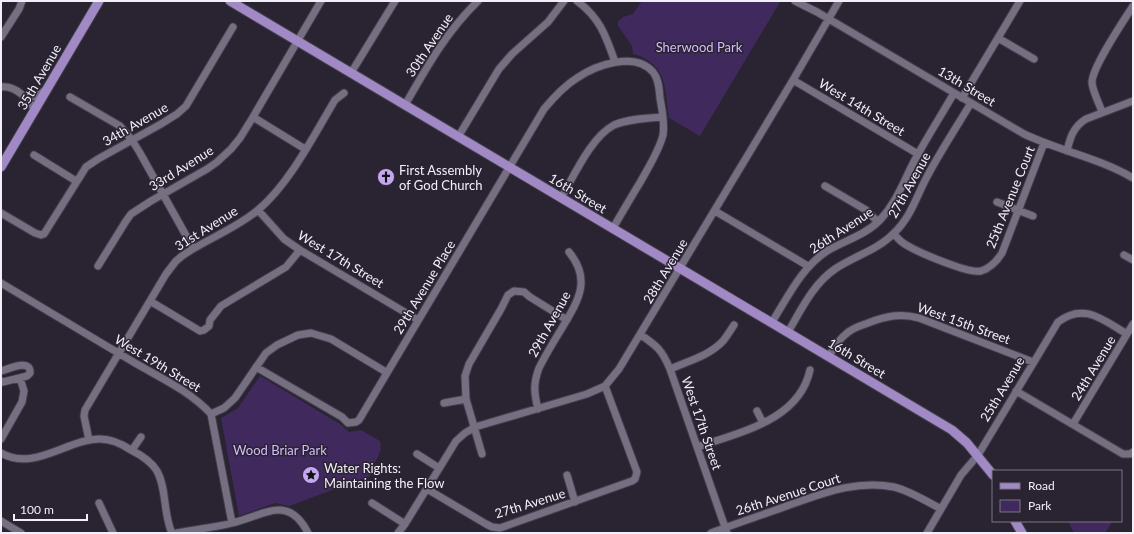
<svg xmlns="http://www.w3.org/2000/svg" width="1134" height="534" font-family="Lato,sans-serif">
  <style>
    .green { fill: #402a5d }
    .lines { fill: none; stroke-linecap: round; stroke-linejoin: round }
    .minor-casing { stroke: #443f4b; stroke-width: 9 }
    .major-casing { stroke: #443f4b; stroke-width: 11 }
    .minor { stroke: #756f81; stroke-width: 7 }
    .major { stroke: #a089c4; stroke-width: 9 }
    .labels { text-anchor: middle; stroke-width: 3; stroke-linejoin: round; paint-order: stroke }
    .street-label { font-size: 13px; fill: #f3eff9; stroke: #292332 }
    .park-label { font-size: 13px; fill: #d4bbfc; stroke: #292332 }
    .poi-label { font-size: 13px; fill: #f3eff9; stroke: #292332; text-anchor: start }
  </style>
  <rect width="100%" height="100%" fill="#292332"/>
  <path class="green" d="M642,1H778L780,2L700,136L669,118C667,106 666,87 662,77C658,66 645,56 633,54L632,46L618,26V21L623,17L633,14Z
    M260,376L340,424L349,432L361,430L380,441C383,452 376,461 370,469L374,472L370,476L289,506L275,503L239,516L221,418L238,408Z
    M1068,521H1113L1105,533H1074Z"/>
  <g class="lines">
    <g class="minor-casing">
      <path id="minor" d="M577,1C600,18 606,36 615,62
        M795,1L817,12L1024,134C1060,151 1099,158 1133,178
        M1,37L19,9L22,1
        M998,38L1034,59
        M351,73L395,1
        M793,80L918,154
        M1,87C15,85 29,99 35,111
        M25,96L36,97L44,91
        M70,97L120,126L132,140L140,153L193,248
        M962,98L1020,1
        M405,105C427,67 446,32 478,1
        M1102,112C1099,103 1093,92 1092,83C1091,69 1124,20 1133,6
        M253,117L305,149
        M458,137L499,69L512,54L548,22L564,1
        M1067,151C1070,138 1073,127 1086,119L1133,101
        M34,155L76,181
        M825,186L866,210L878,222
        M561,198C574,176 591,137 614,125C628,119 648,118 663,117
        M997,202L1033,216
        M258,210L284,239L300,250L418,320
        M715,211L808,266
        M1,213L35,233L41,235L44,234L86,167L98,159L161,124L177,114L186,106L233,27
        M894,234C898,239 902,243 908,246C920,253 969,274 981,271C991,268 997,261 1002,253L1044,143
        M1124,255L1133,260
        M98,266L126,221L131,214L151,201L207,169L217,162L231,149L240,138L253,117L321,1
        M1,283C46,310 90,336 135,363C161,378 191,392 211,414L232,523
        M150,301L200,331L204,330L209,326L210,320L221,306L286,267L300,250
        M772,322C788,297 801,268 827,251C844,241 865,235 879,221C898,201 904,179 917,156C929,134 942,114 954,93
        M788,332C801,310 813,284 835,269C854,256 878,250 894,233C912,216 917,194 929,173C942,149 957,126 971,103
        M641,335C657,346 662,350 670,369L727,533
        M829,356C834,348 838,340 846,334C852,328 860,326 868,323C886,316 900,313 919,318L1033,362
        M256,367L342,417L348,423L356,422L359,420L544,109C554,97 564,86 577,78C596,65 635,51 653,72C659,79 659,89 660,98C662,110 665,123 663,135C659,151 649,166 641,181C631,197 622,213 613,228
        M670,369C688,361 709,356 723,341C727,336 730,331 734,325
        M1,371C9,369 31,358 30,373L27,376L3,382L1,381
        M1016,391L1123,454H1130L1133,452
        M444,403L466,399
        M538,409C534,393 533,384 539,368C546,354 554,341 562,328C578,301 592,280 569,252
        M757,411L763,423
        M211,414L224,408L235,398L266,353L277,345L298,335L311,333L331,339L386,372
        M1073,424L1133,324
        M1,439L22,402L24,391L20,378
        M89,440L84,416L85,410L166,274L176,261L182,256C206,239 236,229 258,210C290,183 314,135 335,100L344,93
        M698,447C739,432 799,421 810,370
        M132,450L141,437
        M1,453C34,472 67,439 100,439C112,439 122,444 131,450C141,455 151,461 157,471C167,489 163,514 172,533
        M417,454L439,468
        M482,454L466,399L465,376L469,364L501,309L508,295L514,291L524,292L530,297L567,320
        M567,475L575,502
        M427,489L486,524L492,527L500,528L632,481L635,479L637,472L605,386
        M99,503L113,533
        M372,503L405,524
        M1,521L21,533
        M177,533C195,529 214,528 232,523C263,516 288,493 308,533
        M398,533L405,524L456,441L465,433L475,427L587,394L605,386L619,369L793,80L839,1
        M711,533C735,524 759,516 784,507C819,495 855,479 894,487C910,491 926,501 941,509
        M927,533L961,475L978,455L1058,322C1084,302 1103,320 1127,334"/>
    </g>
    <g class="major-casing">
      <path id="major" d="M230,1L952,430L967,443L993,475
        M1,167L99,1
        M1015,521L1022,533"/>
    </g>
    <use href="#minor" class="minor"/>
    <use href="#major" class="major"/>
  </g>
  <defs>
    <g id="church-disc" transform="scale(0.9)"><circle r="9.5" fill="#c4a7f1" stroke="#292332"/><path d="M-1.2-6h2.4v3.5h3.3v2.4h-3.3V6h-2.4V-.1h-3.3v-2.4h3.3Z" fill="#111"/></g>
    <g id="sight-disc" transform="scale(0.9)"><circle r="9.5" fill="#c4a7f1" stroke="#292332"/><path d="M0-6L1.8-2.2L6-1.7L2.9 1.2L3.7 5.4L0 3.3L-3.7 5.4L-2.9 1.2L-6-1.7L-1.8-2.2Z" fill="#111"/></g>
  </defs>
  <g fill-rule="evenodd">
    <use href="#church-disc" x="386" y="177"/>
    <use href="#sight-disc" x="311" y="475"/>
  </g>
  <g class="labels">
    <g class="street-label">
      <text transform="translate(429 45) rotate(-56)" y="5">30th Avenue</text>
      <text transform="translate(39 77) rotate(-60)" y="5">35th Avenue</text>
      <text transform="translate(967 86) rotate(31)" y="5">13th Street</text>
      <text transform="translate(862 107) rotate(31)" y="5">West 14th Street</text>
      <text transform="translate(135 124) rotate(-30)" y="5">34th Avenue</text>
      <text transform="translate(181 168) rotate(-32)" y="5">33rd Avenue</text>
      <text transform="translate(909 185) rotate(-61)" y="5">27th Avenue</text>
      <text transform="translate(578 193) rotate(31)" y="5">16th Street</text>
      <text transform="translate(1010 197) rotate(-68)" y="5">25th Avenue Court</text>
      <text transform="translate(206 228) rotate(-32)" y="5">31st Avenue</text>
      <text transform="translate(841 230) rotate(-33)" y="5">26th Avenue</text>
      <text transform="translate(341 259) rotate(31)" y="5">West 17th Street</text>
      <text transform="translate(665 271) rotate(-59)" y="5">28th Avenue</text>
      <text transform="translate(424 287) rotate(-59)" y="5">29th Avenue Place</text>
      <text transform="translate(964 323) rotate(20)" y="5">West 15th Street</text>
      <text transform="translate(549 324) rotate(-61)" y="5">29th Avenue</text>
      <text transform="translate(857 358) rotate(31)" y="5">16th Street</text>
      <text transform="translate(158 363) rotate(31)" y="5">West 19th Street</text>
      <text transform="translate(1093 368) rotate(-59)" y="5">24th Avenue</text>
      <text transform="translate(1002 389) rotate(-59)" y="5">25th Avenue</text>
      <text transform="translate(702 423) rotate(71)" y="5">West 17th Street</text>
      <text transform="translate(788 494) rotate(-18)" y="5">26th Avenue Court</text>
      <text transform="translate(530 503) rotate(-17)" y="5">27th Avenue</text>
    </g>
    <g class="park-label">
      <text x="699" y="52">Sherwood Park</text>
      <text x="280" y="455">Wood Briar Park</text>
    </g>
    <g class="poi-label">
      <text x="399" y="175">First Assembly<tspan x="399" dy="15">of God Church</tspan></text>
      <text x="324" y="473">Water Rights:<tspan x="324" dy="15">Maintaining the Flow</tspan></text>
    </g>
  </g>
  <rect width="1134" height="534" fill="none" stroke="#f3eff9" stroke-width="4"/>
  <rect x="992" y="470" width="130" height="52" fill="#292332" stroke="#7a7582"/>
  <rect x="1000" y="483" width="20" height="6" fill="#a089c4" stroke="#7a7582"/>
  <text x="1028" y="490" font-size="12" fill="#f3eff9">Road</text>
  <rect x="1000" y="500" width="20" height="12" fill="#402a5d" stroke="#7a7582"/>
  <text x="1028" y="510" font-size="12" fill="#f3eff9">Park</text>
  <path d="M14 514v6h73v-6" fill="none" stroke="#f3eff9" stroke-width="2"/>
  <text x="20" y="514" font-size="12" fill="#f3eff9" stroke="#292332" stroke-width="3" paint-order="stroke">100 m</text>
</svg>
